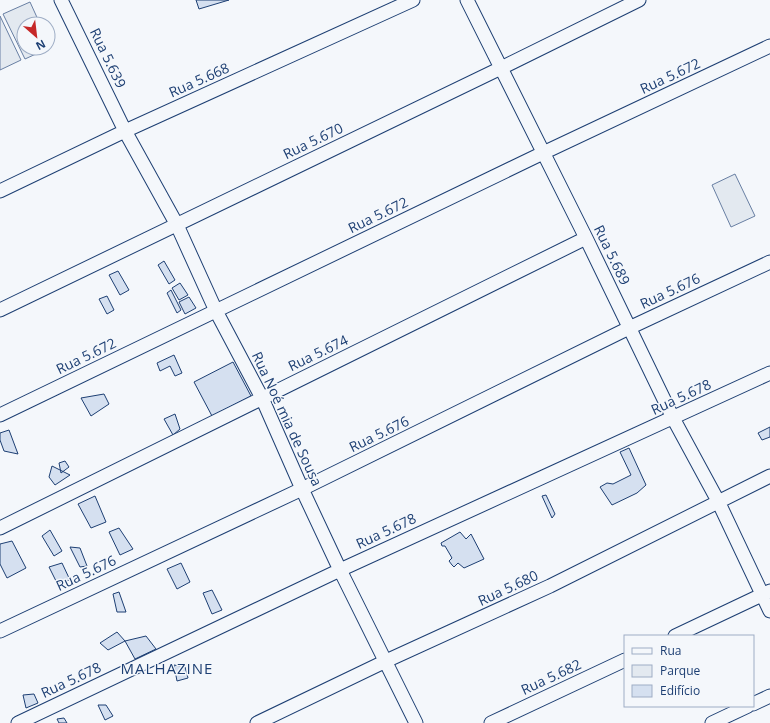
<svg xmlns="http://www.w3.org/2000/svg" width="770" height="723" font-family="'Open Sans',sans-serif">
  <style>
    .green { fill: #e3e9f0; stroke: #687fa3 }
    .building { fill: #d5e0f0; stroke: #1d3f73 }
    .lines { fill: none; stroke-linecap: round; stroke-linejoin: round }
    .street-casing { stroke: #1d3f73; stroke-width: 15 }
    .street { stroke: #f4f7fb; stroke-width: 13 }
    .labels { text-anchor: middle; stroke-width: 3; stroke-linejoin: round; paint-order: stroke }
    .street-label { font-size: 14px; fill: #1d3f73; stroke: #f4f7fb }
    .neighbourhood-label { font-size: 15px; letter-spacing: 1px; fill: #1d3f73; stroke: #f4f7fb }
  </style>
  <rect width="100%" height="100%" fill="#f4f7fb"/>
  <path class="green" d="M30,2L40,24H24V48H48V40L51,47L25,59L3,14Z
    M0,16L21,60L0,70Z
    M735,174L755,216L731,227L712,185Z"/>
  <path class="building" d="M196,0H229L199,9Z
    M164,261L175,280L169,284L158,265Z
    M118,271L129,290L120,295L109,275Z
    M180,283L188,295L179,300L172,288Z
    M171,290L181,310L177,313L167,293Z
    M107,296L114,310L107,314L99,299Z
    M189,297L196,308L185,314L179,302Z
    M174,355L182,373L175,376L170,366L160,371L157,363Z
    M233,362L251,396L212,416L194,382Z
    M104,394L109,404L91,416L81,398Z
    M175,414L180,429L173,435L164,419Z
    M770,427V437L762,440L758,433Z
    M9,430L18,454L4,451L0,440V433Z
    M629,448L646,485L637,493L612,505L600,487L607,483L613,484L631,475L620,452Z
    M65,461L69,467L61,473L59,463Z
    M52,466L70,475L55,485L49,477Z
    M546,495L555,514L552,518L542,496Z
    M95,496L106,522L91,528L78,504Z
    M119,528L133,549L120,555L109,532Z
    M50,530L62,551L54,556L42,536Z
    M460,532L466,539L471,534L484,559L464,568L458,563L454,567L452,565L449,561L452,558L445,546H442L441,543Z
    M12,541L26,568L7,578L0,564V544Z
    M70,547L80,548L87,566L80,567Z
    M62,563L70,580L57,583L49,567Z
    M181,563L190,582L177,589L167,569Z
    M212,590L222,610L212,614L203,593Z
    M119,592L126,612H117L113,594Z
    M117,632L125,641L108,650L100,643Z
    M146,636L156,649L135,659L125,641Z
    M174,665L185,667L188,678L177,681Z
    M34,694L38,703L26,708L23,695Z
    M98,705H106L113,716L105,720Z
    M64,718L67,723H59L57,719Z"/>
  <g class="lines">
    <g class="street-casing">
      <path id="street" d="M61,0L125,131L177,225L216,311L262,398L302,489L340,570L416,723
        M467,0L586,238L673,418L718,501L770,611
        M0,191L125,131L413,0
        M0,310L501,68L639,0
        M0,415L543,153L770,46
        M0,528L586,238
        M0,631L302,489L629,328L770,262
        M675,636L770,591
        M753,704L770,696
        M18,723L340,570L770,373
        M257,723L386,661L550,586L770,476
        M491,723L625,660
        M712,723L748,706"/>
    </g>
    <use href="#street" class="street"/>
  </g>
  <g class="labels">
    <g class="street-label">
      <text transform="translate(108 58) rotate(64)" y="5">Rua 5.639</text>
      <text transform="translate(670 76) rotate(-25)" y="5">Rua 5.672</text>
      <text transform="translate(199 80) rotate(-24)" y="5">Rua 5.668</text>
      <text transform="translate(313 141) rotate(-26)" y="5">Rua 5.670</text>
      <text transform="translate(378 215) rotate(-26)" y="5">Rua 5.672</text>
      <text transform="translate(612 255) rotate(64)" y="5">Rua 5.689</text>
      <text transform="translate(670 291) rotate(-25)" y="5">Rua 5.676</text>
      <text transform="translate(318 353) rotate(-26)" y="5">Rua 5.674</text>
      <text transform="translate(86 356) rotate(-26)" y="5">Rua 5.672</text>
      <text transform="translate(681 397) rotate(-25)" y="5">Rua 5.678</text>
      <text transform="translate(287 419) rotate(65)" y="5">Rua Noé mia de Sousa</text>
      <text transform="translate(379 434) rotate(-26)" y="5">Rua 5.676</text>
      <text transform="translate(386 531) rotate(-25)" y="5">Rua 5.678</text>
      <text transform="translate(86 573) rotate(-25)" y="5">Rua 5.676</text>
      <text transform="translate(508 588) rotate(-25)" y="5">Rua 5.680</text>
      <text transform="translate(551 677) rotate(-25)" y="5">Rua 5.682</text>
      <text transform="translate(71 680) rotate(-25)" y="5">Rua 5.678</text>
    </g>
    <g class="neighbourhood-label">
      <text x="167" y="674">MALHAZINE</text>
    </g>
  </g>
  <rect x="624" y="635" width="130" height="72" fill="#f4f7fb" stroke="#9eadc5"/>
  <rect x="632" y="648" width="20" height="6" fill="#f4f7fb" stroke="#9eadc5"/>
  <text x="660" y="655" font-size="12" fill="#1d3f73">Rua</text>
  <rect x="632" y="665" width="20" height="12" fill="#e3e9f0" stroke="#9eadc5"/>
  <text x="660" y="675" font-size="12" fill="#1d3f73">Parque</text>
  <rect x="632" y="685" width="20" height="12" fill="#d5e0f0" stroke="#9eadc5"/>
  <text x="660" y="695" font-size="12" fill="#1d3f73">Edifício</text>
  <g transform="translate(36 36) rotate(152)"><circle r="19" fill="#f4f7fb" stroke="#9eadc5"/>
  <path d="M0-3L7 15L0 10L-7 15Z" fill="#c62828"/>
  <text y="-6" font-size="11" font-weight="bold" text-anchor="middle" fill="#1d3f73">N</text>
  </g>
</svg>
